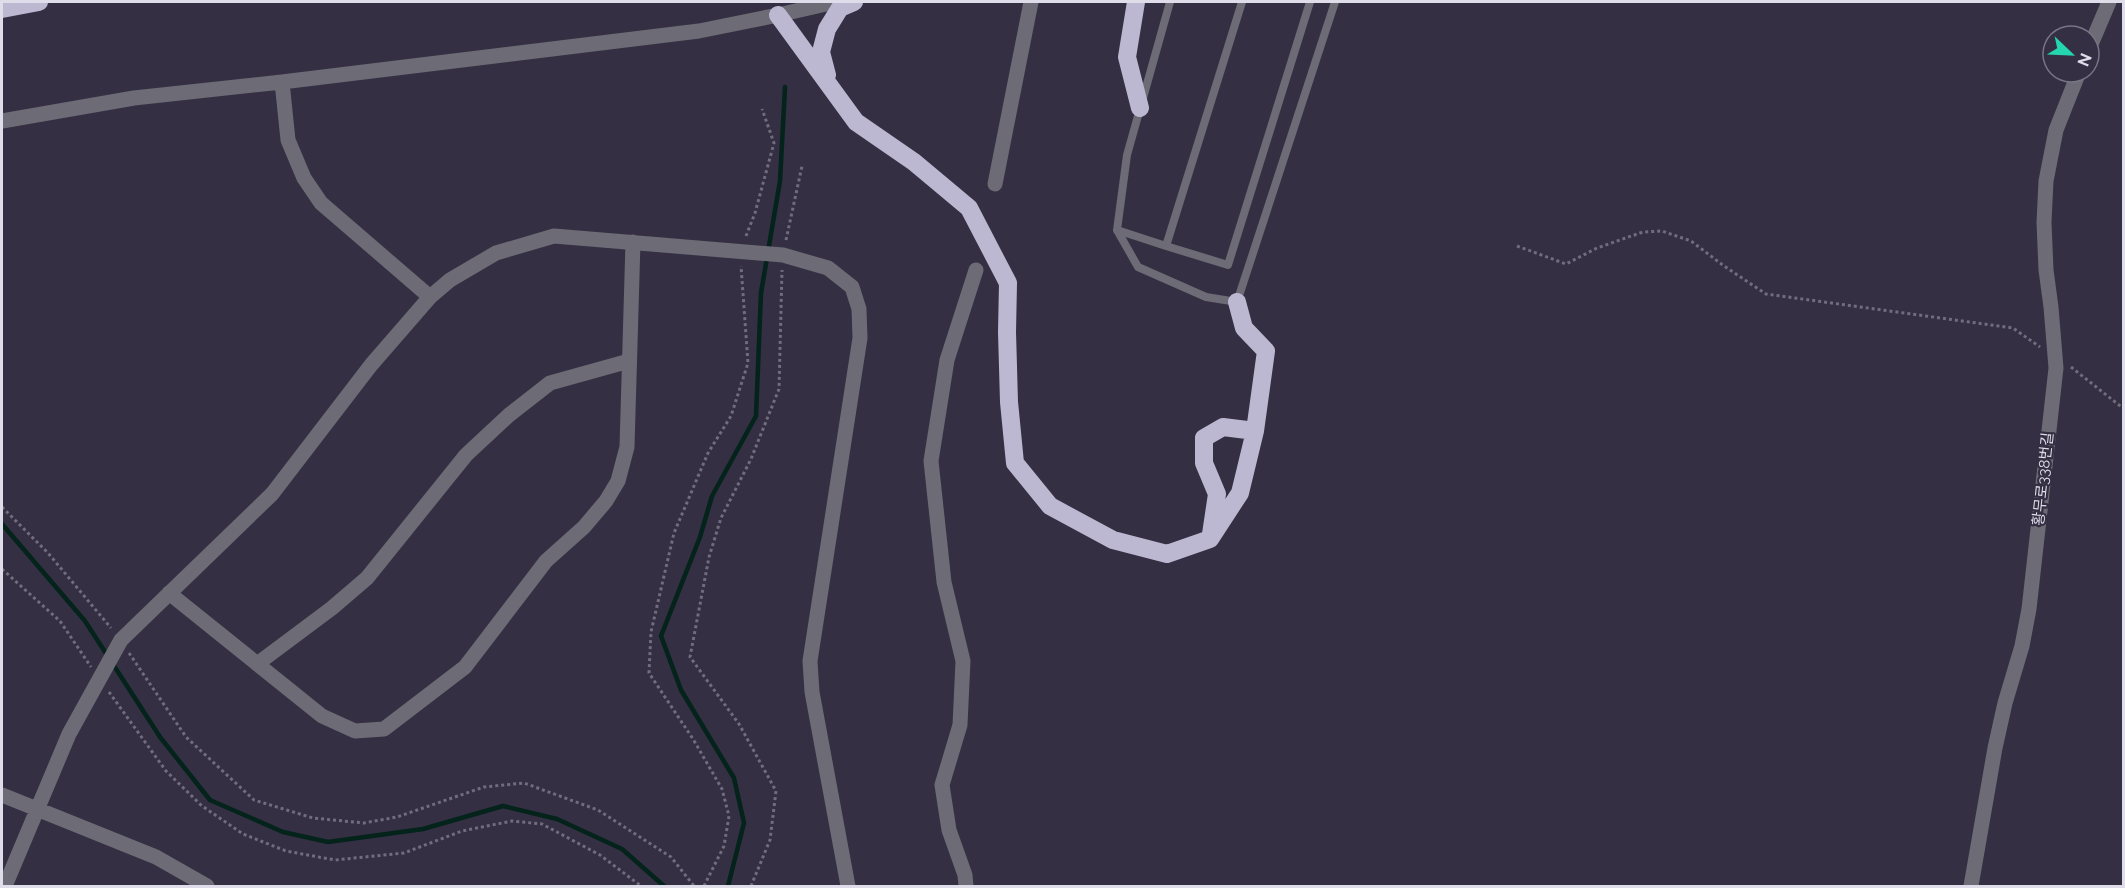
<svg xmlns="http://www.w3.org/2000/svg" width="2125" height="888" font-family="Raleway,'Noto Sans KR',sans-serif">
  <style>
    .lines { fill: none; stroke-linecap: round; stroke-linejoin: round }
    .stream { stroke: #03231b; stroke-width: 4.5 }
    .path { stroke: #716d7e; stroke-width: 3; stroke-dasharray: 3 3; stroke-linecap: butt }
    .service { stroke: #6d6b75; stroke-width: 8 }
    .minor { stroke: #6d6b75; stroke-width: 15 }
    .tertiary { stroke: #6d6b75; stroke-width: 15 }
    .motorway { stroke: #bdb8d1; stroke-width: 18 }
    .labels { text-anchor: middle; stroke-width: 4.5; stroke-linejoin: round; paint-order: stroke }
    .street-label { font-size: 15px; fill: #dfdde9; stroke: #342f42 }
  </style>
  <rect width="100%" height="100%" fill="#342f42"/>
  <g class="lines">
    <path class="stream" d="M2,524L85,621L160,737L210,800L283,832L328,842L423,829L503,806L557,819L622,849L664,886
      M728,886L744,823L734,778L681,690L661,636L700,537L712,496L756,416L761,293L780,181L785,87"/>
    <path class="path" d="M746,236L755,213L774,143L762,109
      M786,240L802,166
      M1517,246L1566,264L1597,248L1643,232L1662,231L1691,241L1724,266L1766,294L2013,328L2040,347
      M2071,367L2124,409
      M2,507L48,553L111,628
      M2,569L60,621L91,667
      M129,653L186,737L254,800L313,818L364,823L397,817L484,787L524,783L598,810L671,857L694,886
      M109,692L166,771L202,806L243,834L286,851L335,860L404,853L462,831L512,821L542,824L600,855L641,886
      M704,886L724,846L729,816L722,789L693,739L649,673L651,632L674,533L708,453L731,416L748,363L741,266
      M751,886L770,840L776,791L739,724L690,657L709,557L721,518L751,459L779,389L782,270"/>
    <path class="service" d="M1170,2L1127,155L1117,230L1138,267L1206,297L1237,302L1335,2
      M1117,230L1166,246L1242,2
      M1166,246L1228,265L1310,2"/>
    <path class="minor" d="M282,82L288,140L304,178L321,203L430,297
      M2,121L134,98L282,82L699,31L778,15L835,2
      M995,184L1031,2
      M169,593L322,716L355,731L384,729L465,667L546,561L584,527L606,501L618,481L627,447L633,242
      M257,664L332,608L367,578L466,455L509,415L550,383L629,361
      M2,795L156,857L207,886
      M5,886L69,734L121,640L272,494L371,365L430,297L450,280L496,253L554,236L783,255L828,268L852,287L859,309L860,338L810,661L812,692L848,886
      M966,886L965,875L949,830L942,785L960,725L963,661L944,582L931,461L947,360L976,270"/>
    <path class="tertiary" d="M2089,49L2109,2
      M1971,886L1995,748L2005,703L2022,646L2029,609L2056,368L2051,307L2046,270L2044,222L2046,181L2056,130L2079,72"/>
    <path class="motorway" d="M1136,2L1127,57L1140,108
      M2,9L39,2
      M778,15L856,122L914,162L969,208L1008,283L1007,332L1009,402L1015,463L1050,506L1113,540L1167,554L1210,539L1240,493L1255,431L1266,351L1244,328L1237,302
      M827,75L821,52L827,29L840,8L854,2
      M1211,534L1217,494L1204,463V438L1223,427L1255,431"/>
  </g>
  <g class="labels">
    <g class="street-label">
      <text transform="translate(2043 479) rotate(-84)" y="5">황무로338번길</text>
    </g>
  </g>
  <rect width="2125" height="888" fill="none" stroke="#dfdde9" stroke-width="6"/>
  <g transform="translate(2071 54) rotate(113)"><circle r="28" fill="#342f42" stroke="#787585" stroke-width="1.5"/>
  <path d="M0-4.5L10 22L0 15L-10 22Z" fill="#24d5af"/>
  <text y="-9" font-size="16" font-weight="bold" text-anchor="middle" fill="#dfdde9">N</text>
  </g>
</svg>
